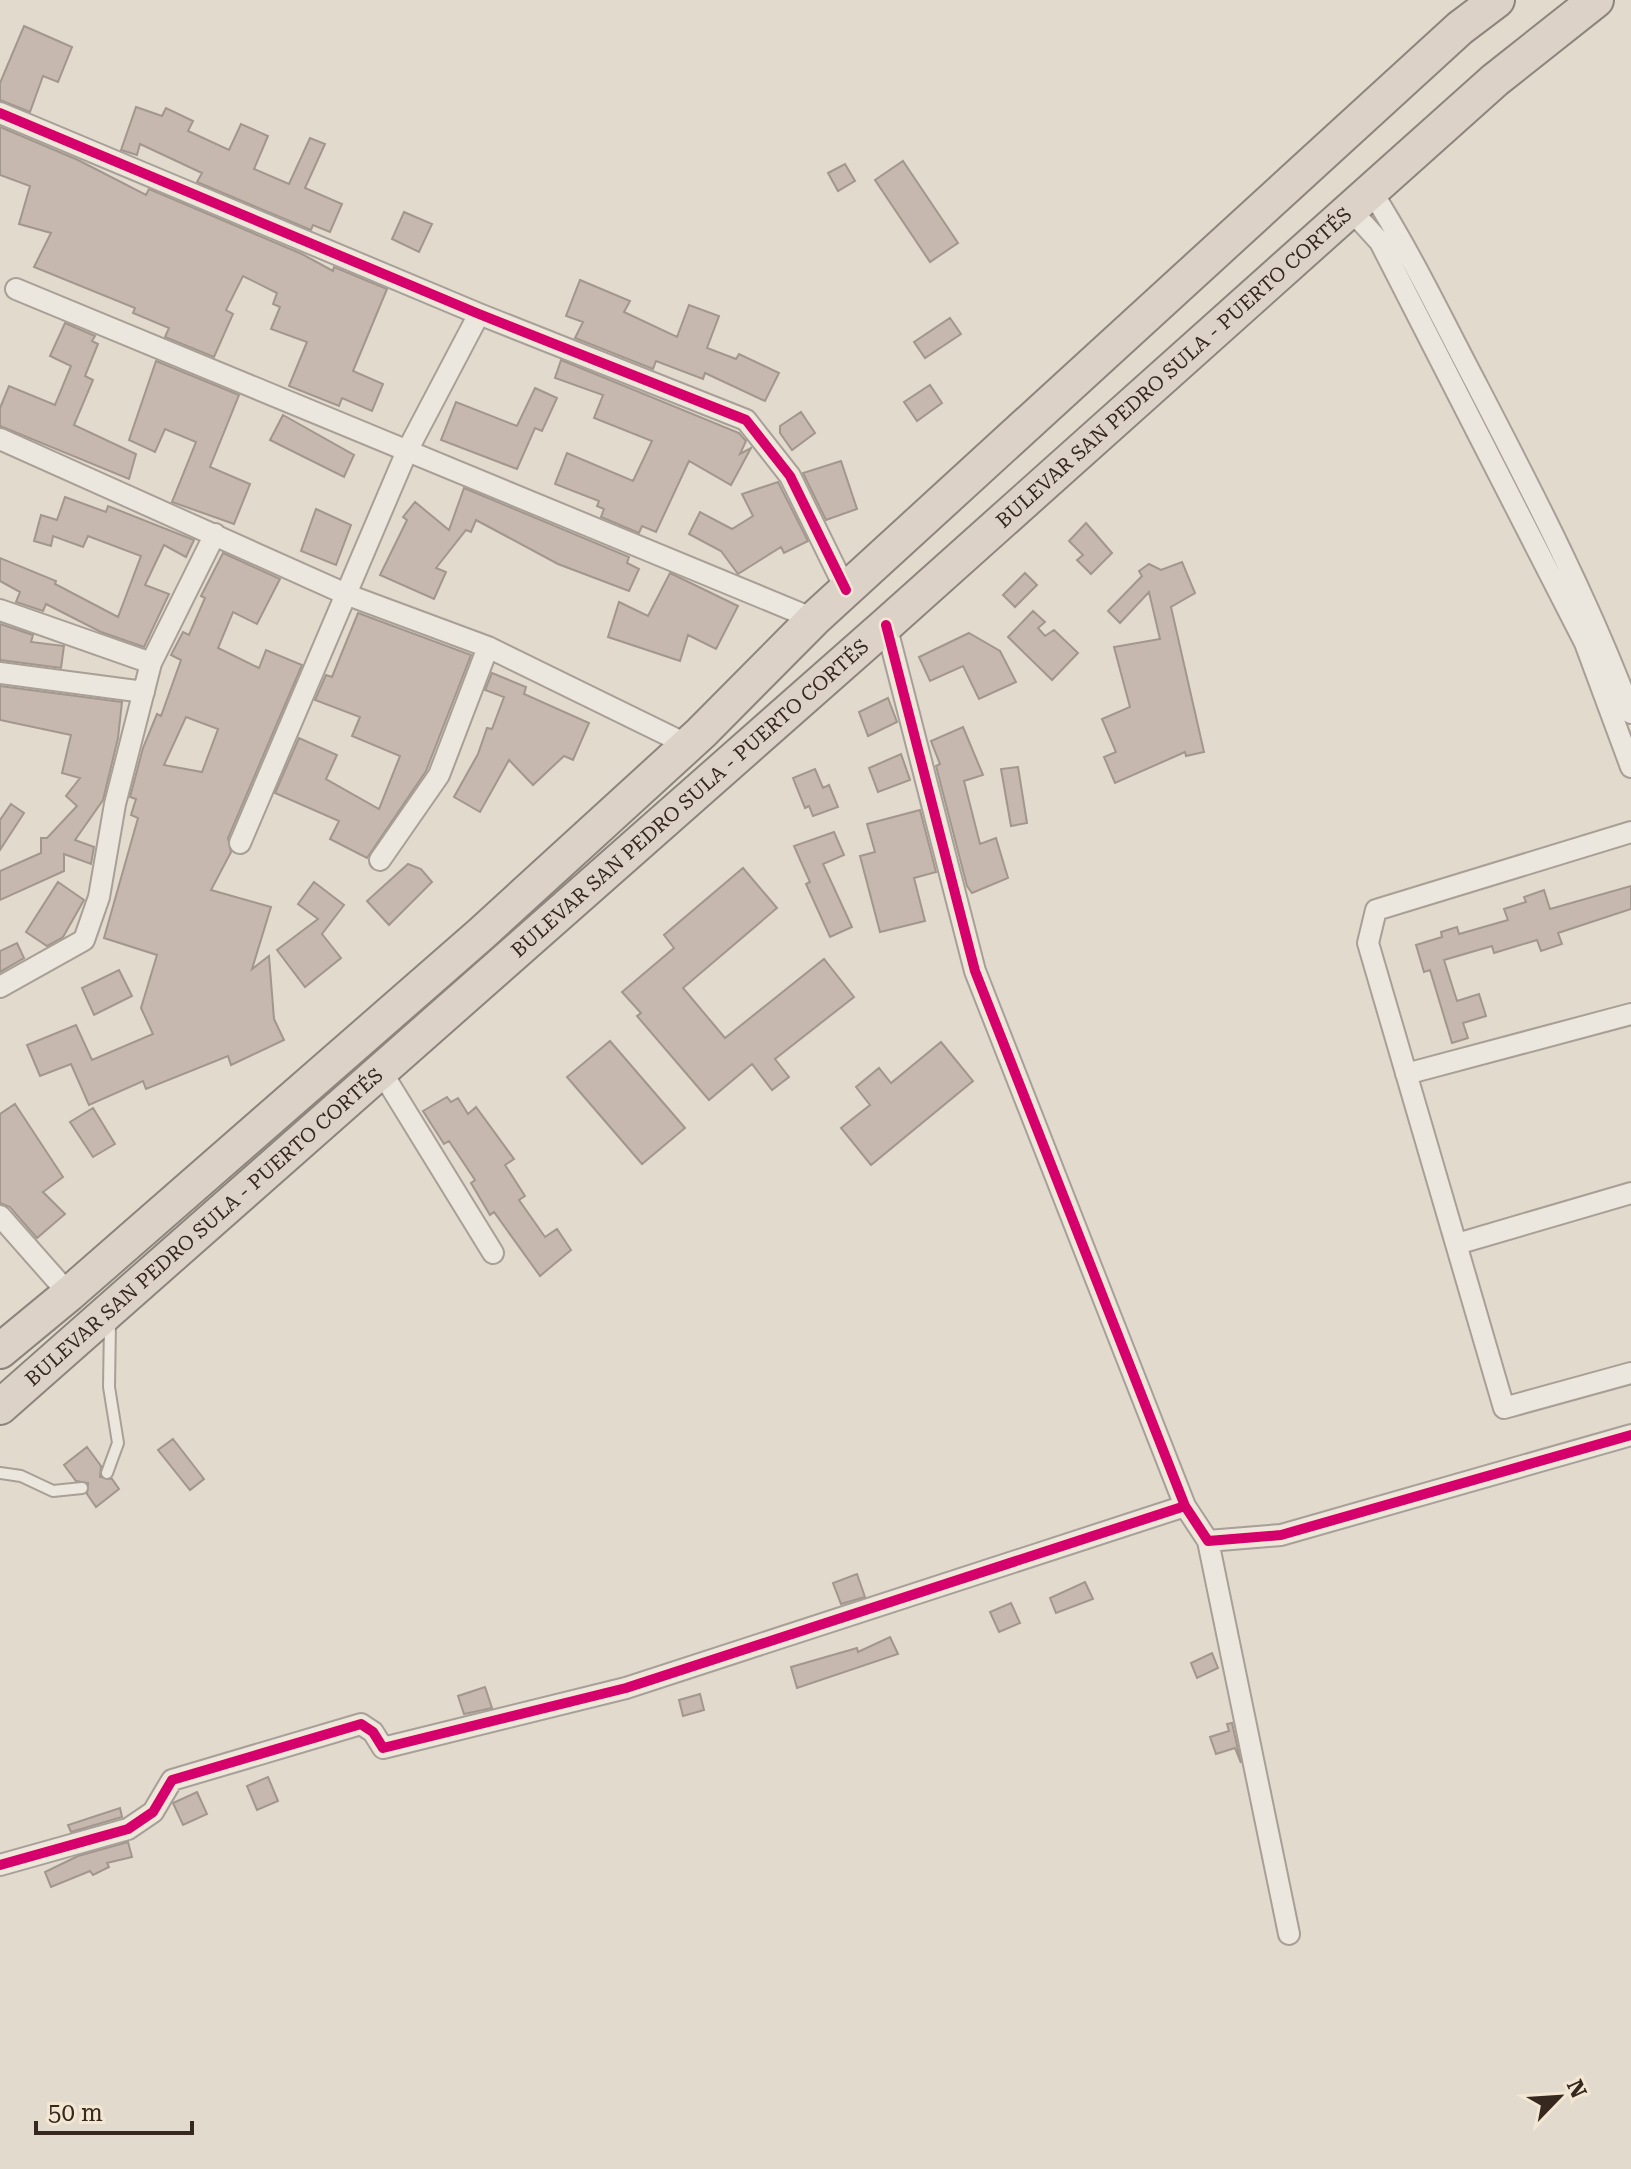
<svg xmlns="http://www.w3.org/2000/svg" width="1631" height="2169" font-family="'Roboto Serif',serif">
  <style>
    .building { fill: #c6b8ae; stroke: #a2968d; stroke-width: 2; fill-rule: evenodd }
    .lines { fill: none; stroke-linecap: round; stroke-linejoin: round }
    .service-casing { stroke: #a89f96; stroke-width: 14 }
    .minor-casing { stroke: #a89f96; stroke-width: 24 }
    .trunk-casing { stroke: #8d857d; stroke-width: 38 }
    .service { stroke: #ebe6de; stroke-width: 10 }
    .minor { stroke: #ebe6de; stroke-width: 20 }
    .trunk { stroke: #dcd2c7; stroke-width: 34 }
    .cycleway-casing { stroke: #f3e7d3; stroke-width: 15 }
    .cycleway { stroke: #d6006c; stroke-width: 10 }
    .labels { text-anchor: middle; stroke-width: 8; stroke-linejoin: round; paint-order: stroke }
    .street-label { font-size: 20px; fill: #36281f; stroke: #f3e7d3 }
  </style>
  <rect width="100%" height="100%" fill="#e2dacd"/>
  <path class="building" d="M24,26L72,47L58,82L43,76L30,112L0,100V83Z
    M136,107L162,116L166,108L193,121L188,131L229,150L241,124L268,136L254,169L289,184L310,138L325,144L305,188L342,204L330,232L313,225L311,230L197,182L202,173L140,144L137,155L121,150Z
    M0,127L78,160L146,195L149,189L302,254L333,271L334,267L387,289L353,371L383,384L372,411L342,398L339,406L289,386L307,342L271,329L280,307L273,304L277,293L243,276L226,310L233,314L214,357L165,337L169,328L133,313L135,308L34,267L51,233L19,224L30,186L0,175Z
    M903,161L958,243L930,262L875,180Z
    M845,164L855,181L838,191L828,173Z
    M404,212L432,224L419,252L392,239Z
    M580,280L630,301L624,312L677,337L689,305L719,316L707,348L736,359L739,354L779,373L765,401L705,373L703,379L656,361L653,369L575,338L583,322L566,316Z
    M950,318L961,334L925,358L914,342Z
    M65,323L95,336L92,341L98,344L85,376L93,380L74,425L136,454L129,479L0,426V408L9,386L55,405L71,366L50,356Z
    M561,360L739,433L746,441L740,454L751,448L731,485L689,461L656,532L642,526L639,533L601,517L604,509L597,506L599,501L555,484L567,453L633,481L652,441L594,418L603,395L555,378Z
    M156,361L239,395L210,467L250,484L234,524L172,502L196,442L165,429L155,452L129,440Z
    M930,385L942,403L917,421L904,402Z
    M535,388L557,398L542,431L535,428L517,469L441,440L456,402L517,426Z
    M801,412L815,433L792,450L780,433V426Z
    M283,415L354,455L344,477L270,440Z
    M841,461L857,509L826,520L803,473Z
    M778,482L808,541L784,553L781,547L738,574L721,551L689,534L700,512L732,529L753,516L742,494Z
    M464,488L629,557L627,563L639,569L629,591L558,564L476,520L471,532L466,530L436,568L446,572L434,599L380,575L407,520L403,517L415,502L449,530Z
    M65,497L106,512L108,506L194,540L186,557L164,545L145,585L169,594L144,647L101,632L46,604L43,611L16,602L20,592L0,581V558L56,581L55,584L118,617L141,556L88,536L83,547L53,536L51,546L34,541L41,515L57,520Z
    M316,509L351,525L336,565L301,551Z
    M1086,523L1112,553L1091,574L1077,560L1083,555L1069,541Z
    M223,553L280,579L257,624L233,612L218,648L259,668L266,650L302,665L228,838L231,852L211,890L271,907L252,969L269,956L274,1019L284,1040L231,1065L228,1056L146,1089L143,1081L89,1105L71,1064L40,1076L27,1045L76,1025L92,1060L153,1034L141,1008L157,955L104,938L138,818L131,815L136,799L130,797L143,748L157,714L161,716L181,660L171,655L183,632L189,635L205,598L201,596ZM186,717L218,729L202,772L164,765Z
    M1182,562L1195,593L1171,607L1204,752L1186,756L1185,752L1115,783L1104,757L1116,752L1102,719L1130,707L1114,647L1160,639L1149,592L1120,623L1108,611L1142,576L1139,571L1149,564L1161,570Z
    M670,573L738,606L716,649L688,635L680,661L608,637L619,602L648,616Z
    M1025,573L1037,585L1015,607L1003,595Z
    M1033,611L1045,622L1038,628L1045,636L1054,630L1078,653L1052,680L1008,637Z
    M358,613L471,655L426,771L367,858L330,839L339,821L275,793L299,738L337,755L326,779L379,809L400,756L352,736L360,717L315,700L326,675L332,677Z
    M0,624L33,635L31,642L64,646L61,668L0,660Z
    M969,633L1000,651L1016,682L979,699L963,666L930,681L919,657Z
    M492,673L526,687L524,694L589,723L573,760L564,756L533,785L509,760L480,812L454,797L478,754L487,728L492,729L504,697L485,690Z
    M0,686L122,702L118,738L103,800L75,840L94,847L91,864L64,854V871L0,900V871L41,853V838H47L77,806L66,796L80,778L62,773L71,735L0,720Z
    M888,698L897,722L868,736L859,712Z
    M963,727L983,775L964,781L980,844L996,838L1008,878L972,893L967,886L936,766L940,764L931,741Z
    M901,754L910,780L878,792L869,768Z
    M1018,767L1027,823L1011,826L1001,769Z
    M815,769L823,788L829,785L838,807L813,816L809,806L805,808L793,778Z
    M11,804L24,813L0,850V820Z
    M920,810L936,872L914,878L925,921L880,932L860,856L875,852L867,824Z
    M834,832L844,855L823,864L852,927L830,937L806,884L810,882L794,846Z
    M408,864L421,869L432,882L389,925L367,901Z
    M743,868L777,908L683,988L725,1038L824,959L854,997L775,1059L789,1077L772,1090L752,1064L709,1100L637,1016L641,1013L622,992L674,948L664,935Z
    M58,882L84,900L63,937L47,946L26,932Z
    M314,882L344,905L322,934L341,958L305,987L277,950L318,919L298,904Z
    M1631,886V909L1558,933L1562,944L1541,951L1537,940L1494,953L1492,946L1444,960L1457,1001L1479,994L1486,1016L1463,1023L1468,1038L1452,1043L1430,970L1424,972L1416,945L1442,937L1441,932L1457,927L1459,934L1508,920L1504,909L1526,902L1524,897L1544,890L1550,909Z
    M17,943L24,958L0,972V951Z
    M119,970L132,996L94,1015L82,988Z
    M610,1041L685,1128L642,1164L567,1077Z
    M941,1042L973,1081L871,1165L841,1128L870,1105L856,1087L879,1068L891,1083Z
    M447,1097L451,1102L458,1098L468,1114L476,1107L514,1159L505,1165L525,1196L519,1200L545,1237L557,1229L571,1250L540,1276L494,1212L490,1215L471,1183L475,1180L449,1141L444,1144L423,1111Z
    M15,1104L63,1177L43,1192L65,1214L37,1238L10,1207L0,1203V1114Z
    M93,1108L115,1144L93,1157L70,1122Z
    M173,1439L204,1479L190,1490L158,1450Z
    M87,1447L101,1466L100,1477L112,1479L119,1489L96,1507L87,1494L88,1483L76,1481L64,1465Z
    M857,1574L865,1597L841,1604L833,1583Z
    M1085,1582L1093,1599L1056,1613L1050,1598Z
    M1011,1603L1020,1623L999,1632L990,1612Z
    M890,1637L898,1654L797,1688L791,1667L857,1648L858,1652Z
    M1212,1653L1218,1668L1197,1678L1191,1663Z
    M485,1687L492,1708L464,1714L458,1696Z
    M700,1694L704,1710L683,1716L679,1700Z
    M1232,1723L1241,1763L1235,1748L1216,1754L1210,1737L1229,1731L1227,1724Z
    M268,1777L278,1801L257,1810L247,1786Z
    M197,1792L207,1814L183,1825L173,1803Z
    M120,1808L122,1817L71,1832L68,1825Z
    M128,1842L132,1857L107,1863L109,1867L93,1875L90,1871L51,1887L45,1872L78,1856Z"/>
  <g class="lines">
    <g class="service-casing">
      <path id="service" d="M0,1473L21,1476L53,1491L82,1488
        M107,1473L118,1443L109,1387L110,1322"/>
    </g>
    <g class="minor-casing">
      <path id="minor" d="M0,113L479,314L746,420L790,476L846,590
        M1372,192C1412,255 1444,323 1479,389C1534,495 1589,601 1631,713
        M1350,209L1380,242L1585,643L1631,767
        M16,289L814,619
        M0,439L348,595L488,647L688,745
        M0,610L151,663
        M886,625L975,971L1185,1506L1208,1541L1281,1535L1631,1435
        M0,673L144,692
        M1631,832L1376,910L1368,943L1504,1408L1631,1373
        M240,843L407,451L479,314
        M380,860L439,775L488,647
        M0,987L84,940L99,897L115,804L151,663L215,534
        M381,1071L493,1253
        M1406,1074L1631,1014
        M0,1216L69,1294
        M1457,1244L1631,1193
        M1208,1541L1289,1934
        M0,1865L128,1829L153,1812L172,1780L361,1724L373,1732L383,1748L626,1688L1185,1506"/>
    </g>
    <g class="trunk-casing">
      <g id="trunk">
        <path d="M0,1351L69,1294L481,934L701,733L814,619L1460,28L1497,0"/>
        <path id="s1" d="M0,1407L886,625L1495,80L1596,0"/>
      </g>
    </g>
    <use href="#service" class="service"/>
    <use href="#minor" class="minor"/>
    <use href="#trunk" class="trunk"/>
    <g class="cycleway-casing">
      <path id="cycleway" d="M0,113L479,314L746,420L790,476L846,590
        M886,625L975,971L1185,1506L1208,1541L1281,1535L1631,1435
        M0,1865L128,1829L153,1812L172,1780L361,1724L373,1732L383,1748L626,1688L1185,1506"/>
    </g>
    <use href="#cycleway" class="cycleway"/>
  </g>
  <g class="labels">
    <g class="street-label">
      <text dy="7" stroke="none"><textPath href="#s1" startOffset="1568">BULEVAR SAN PEDRO SULA - PUERTO CORTÉS</textPath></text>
      <text dy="7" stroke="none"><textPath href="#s1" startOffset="920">BULEVAR SAN PEDRO SULA - PUERTO CORTÉS</textPath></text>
      <text dy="7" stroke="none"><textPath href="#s1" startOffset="272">BULEVAR SAN PEDRO SULA - PUERTO CORTÉS</textPath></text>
    </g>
  </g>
  <g transform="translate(1559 2097) rotate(65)" stroke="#f3e7d3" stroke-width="6" paint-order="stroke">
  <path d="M0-6L14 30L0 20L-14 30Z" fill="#36281f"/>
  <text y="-12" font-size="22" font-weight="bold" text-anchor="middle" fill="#36281f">N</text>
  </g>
  <path d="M36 2121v12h156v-12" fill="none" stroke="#36281f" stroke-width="4"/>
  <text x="48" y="2121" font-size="24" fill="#36281f" stroke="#f3e7d3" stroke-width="6" paint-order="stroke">50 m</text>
</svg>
